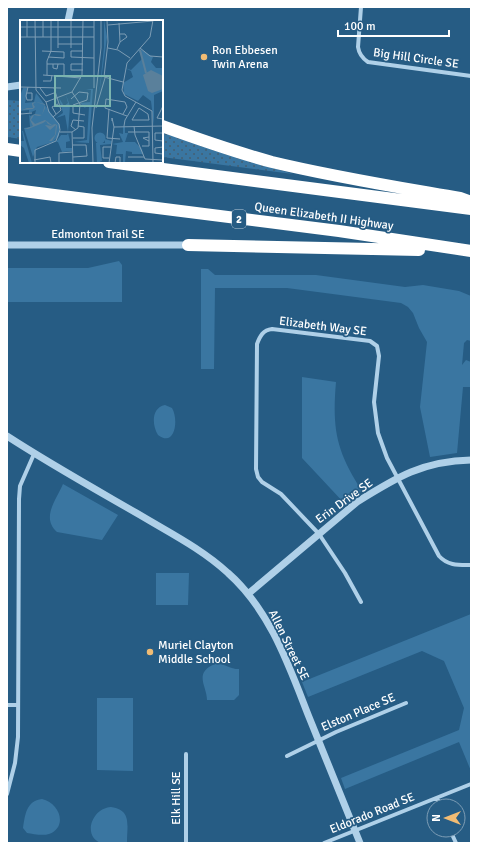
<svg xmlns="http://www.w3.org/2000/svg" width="478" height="850" font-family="Signika,sans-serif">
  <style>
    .grass { fill: url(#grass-dots) }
    .park { fill: #3a76a1 }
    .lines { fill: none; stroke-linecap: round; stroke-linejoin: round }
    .minor { stroke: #afd0e8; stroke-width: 4 }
    .tertiary { stroke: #afd0e8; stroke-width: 7 }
    .motorway { stroke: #fff; stroke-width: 12 }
    .poi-dot { fill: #f1bc74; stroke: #265c84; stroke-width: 1.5 }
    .labels { text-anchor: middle; stroke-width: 3.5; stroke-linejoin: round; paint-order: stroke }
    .shield { fill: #265c84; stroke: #beceda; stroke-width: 1 }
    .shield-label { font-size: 11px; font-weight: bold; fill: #fff }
    .poi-label { font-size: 12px; fill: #fff; stroke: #265c84; text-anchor: start }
    .street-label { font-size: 12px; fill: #fff; stroke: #265c84 }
    .inset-river { fill: none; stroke: #5a809b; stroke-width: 2 }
    .inset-road { fill: none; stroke: #7d9db5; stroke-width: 1 }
    .view { fill: #7bb4af; fill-opacity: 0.15; stroke: #7bb4af; stroke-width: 2 }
    .inset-edge { fill: none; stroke: #fff; stroke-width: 2 }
  </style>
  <defs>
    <pattern id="grass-dots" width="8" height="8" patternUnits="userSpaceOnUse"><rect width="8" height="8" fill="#3a76a1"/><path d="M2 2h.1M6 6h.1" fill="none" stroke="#445f72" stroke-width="1.8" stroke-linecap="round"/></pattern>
  </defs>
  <rect width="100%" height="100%" fill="#265c84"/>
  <path class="grass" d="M7,100L21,101V139L7,137Z
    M162,131L196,144L293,174L162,157Z"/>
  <path class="park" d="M119,261L122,265V302H7V268H88Z
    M201,269H208L215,275H316L405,287L423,285L459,291L471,296V341L467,340L464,343L462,365L466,360L471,362V387H463L457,453L430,457L420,407L427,342L419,328L413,313L408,307L401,303L287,288H215L214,369H201Z
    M302,377L336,382C332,429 336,451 362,491L345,504L302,458Z
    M165,405L172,408C179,420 175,448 158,435C152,425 151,408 165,405Z
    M63,484L118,515L102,540L57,532C41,518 56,500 63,484Z
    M156,573H189L188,605H156Z
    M471,614V771L459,742L345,789L341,778L459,730L464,708L444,661L422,651L308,697L302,682Z
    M215,664C225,663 229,669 239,669V695L234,700H207C207,686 193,673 215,664Z
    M97,698H133V771L97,770Z
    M42,799C60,803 68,827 49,834C43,836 33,834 27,833L23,828C25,815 26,801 42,799Z
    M111,807C132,810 127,825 127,842L126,843C118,843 108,845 101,843C82,836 92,808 111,807Z"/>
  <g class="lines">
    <path class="minor" d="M361,7L358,47C359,54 362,58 368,62L471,76
      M361,602L345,573L319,534L281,494L262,482L258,477L256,469L257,344C260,336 263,330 272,329L370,341L377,346L379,356L374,402L378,433L387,458L439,556C448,566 459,565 471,565
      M7,705H18
      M287,756L336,732L406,703
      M7,794L15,763L18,737L19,499L20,486L34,454
      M437,798L441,806
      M450,830L456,843
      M186,843V754
      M324,843L471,784"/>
    <path class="tertiary" d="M68,21L71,7
      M7,87L21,85
      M7,245H188
      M7,436C50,464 95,489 140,515C170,533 202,549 228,573C270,610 289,666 309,717C326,759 343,801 360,843
      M248,594L357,502C397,477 423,461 471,460"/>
    <path class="motorway" d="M162,126C198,139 235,152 272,162C334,177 397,187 460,198L471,202
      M7,149L21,151
      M109,162L471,209
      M7,189L339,231L471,251
      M188,245L419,250"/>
  </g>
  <g class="poi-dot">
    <circle cx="204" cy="57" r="4"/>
    <circle cx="150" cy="652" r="4"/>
  </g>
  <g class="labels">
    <rect class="shield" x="232" y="210" width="14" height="18" rx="3"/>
    <g class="shield-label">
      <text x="239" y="223">2</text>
    </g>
    <g class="poi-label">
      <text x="212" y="54">Ron Ebbesen<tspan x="212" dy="14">Twin Arena</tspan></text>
      <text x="158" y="649">Muriel Clayton<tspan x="158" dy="14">Middle School</tspan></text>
    </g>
    <g class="street-label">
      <text transform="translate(416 58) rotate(8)" y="4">Big Hill Circle SE</text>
      <text transform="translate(324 216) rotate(8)" y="4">Queen Elizabeth II Highway</text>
      <text x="98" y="238">Edmonton Trail SE</text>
      <text transform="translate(323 326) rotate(7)" y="4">Elizabeth Way SE</text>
      <text transform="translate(344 501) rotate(-36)" y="4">Erin Drive SE</text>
      <text transform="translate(289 645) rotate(64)" y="4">Allen Street SE</text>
      <text transform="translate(358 712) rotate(-23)" y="4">Elston Place SE</text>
      <text transform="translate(176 798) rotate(-90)" y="4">Elk Hill SE</text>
      <text transform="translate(372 813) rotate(-22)" y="4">Eldorado Road SE</text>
    </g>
  </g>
  <g transform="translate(20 20)">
    <rect width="143" height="143" fill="#265c84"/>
    <path d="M84,0L87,17L79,75L84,27Z" fill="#3a76a1"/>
    <path d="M74.5 118a5.5 5.5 0 1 1 11 0a5.5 5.5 0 1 1-11 0Z" fill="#3a76a1"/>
    <path d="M120,29L133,37L131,42L136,48H143V71L134,75V106L131,81L123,75L118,81L104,74L103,63L113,57L111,51L105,48L111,50L123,38L118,30ZM3,68H8L5,83L14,82L16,73L39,104V116L33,122L17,127L13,137L4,108L10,107L9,94L10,96L15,94L16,90L9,93V90L0,91V76ZM66,69H73L69,123L54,122L67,120L69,87L67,85L65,88L60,83L70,82L71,70ZM46,75L50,86L48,112L45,95L36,98L43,93L39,78L44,86L48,83ZM103,106H105V113H108L105,122H115L122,129L123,134H112V137V132L106,131L105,143H103V134H96L97,125L92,124L103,122L99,113L103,114ZM2,111H3L12,143H9L4,128L0,125V121H4ZM48,113L50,121L46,122V128H52V131L42,132L38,122H36L41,115H47ZM85,119L92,121L91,124L80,125L82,141L77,143L76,123H85Z" fill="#3a76a1"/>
    <path d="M131,50L143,56V69L132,73L128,71L123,55ZM0,79L1,81V88L2,90L7,88H13L12,84V83L16,82L25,84V88L22,95L19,96L14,95L11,100L15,104L25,100L28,102L29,103L32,105L35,104L37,105L36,114L32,121H29L35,115L36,105L30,110L25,105L33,106L28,104L26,101L23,103L8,109H4L13,106L10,100L11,97L13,95L15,94L22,95L25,85L16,82L13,84L15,87L13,89L2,90L0,88Z" fill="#5a809b"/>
    <path class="inset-river" d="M120,30L126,53"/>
    <path class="inset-road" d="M23,0V17M38,0V28M51,0V28M74,0V68M87,0L88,22L84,57L103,62M133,0L130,17L107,43L102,70L105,76L132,91L133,143M88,5L133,1M0,7H74M0,17H74M7,17V0M100,22L107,17L105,14H100M38,24H63M88,28L98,30L110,38M120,28L130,36L143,37M97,29L100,22L99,3M22,31L44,32V38L28,37M63,31H51V37L74,38M27,44H44V57M33,44V48L37,49L38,44M63,44H51V50H63M23,55L61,58M27,55V41L31,31V0M23,61H31L32,55M0,67L41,68M20,68L26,76L34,73M7,73H12V80H7L6,76L8,67M51,79L59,72L68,73L67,80L53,85V93L65,95M26,82L52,72L62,55L63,0M143,86L137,98L143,99M76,88L85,58M119,88L128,94L129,100H112ZM89,89L87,118L100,119M0,91L1,94L12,93M36,94L32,87L38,84M103,94L107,87L105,82L86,79L85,88L107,96M33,97L41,90L34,68M92,101V98L94,107M104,106L105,100L116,82M114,106L115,115L125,139L143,140M56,110L51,106L53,100L64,101M40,112H52L58,108L60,84L52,72M52,112L53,143M108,112H129V126H122M143,113H135V120L143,121M129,117L123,118L129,121M53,118H64V107L58,106M53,125H66L67,136L53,137M143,127L135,128V133L143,134M108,137H124M89,138H83V127H91M14,140L30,137L31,143M15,143V130L36,121L40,110L39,104L29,92L26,82L16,70L15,0M39,143V133L53,132M73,143L72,108L81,28V0M89,143L94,107L143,106M95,143L96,137H100V143"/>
    <path class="view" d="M35,56H90V86H35Z"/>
    <rect width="143" height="143" class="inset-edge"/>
  </g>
  <rect width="478" height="850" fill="none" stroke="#ffffff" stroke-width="16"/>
  <g transform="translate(446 818) rotate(270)"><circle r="19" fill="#265c84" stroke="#7d9db5"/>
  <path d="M0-3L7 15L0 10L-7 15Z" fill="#f1bc74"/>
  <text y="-6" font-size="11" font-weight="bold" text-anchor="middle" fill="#ffffff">N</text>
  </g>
  <path d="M338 30v6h111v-6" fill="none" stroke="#ffffff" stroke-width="2"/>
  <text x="344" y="30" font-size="12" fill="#ffffff" stroke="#265c84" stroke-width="3" paint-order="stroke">100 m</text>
</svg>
